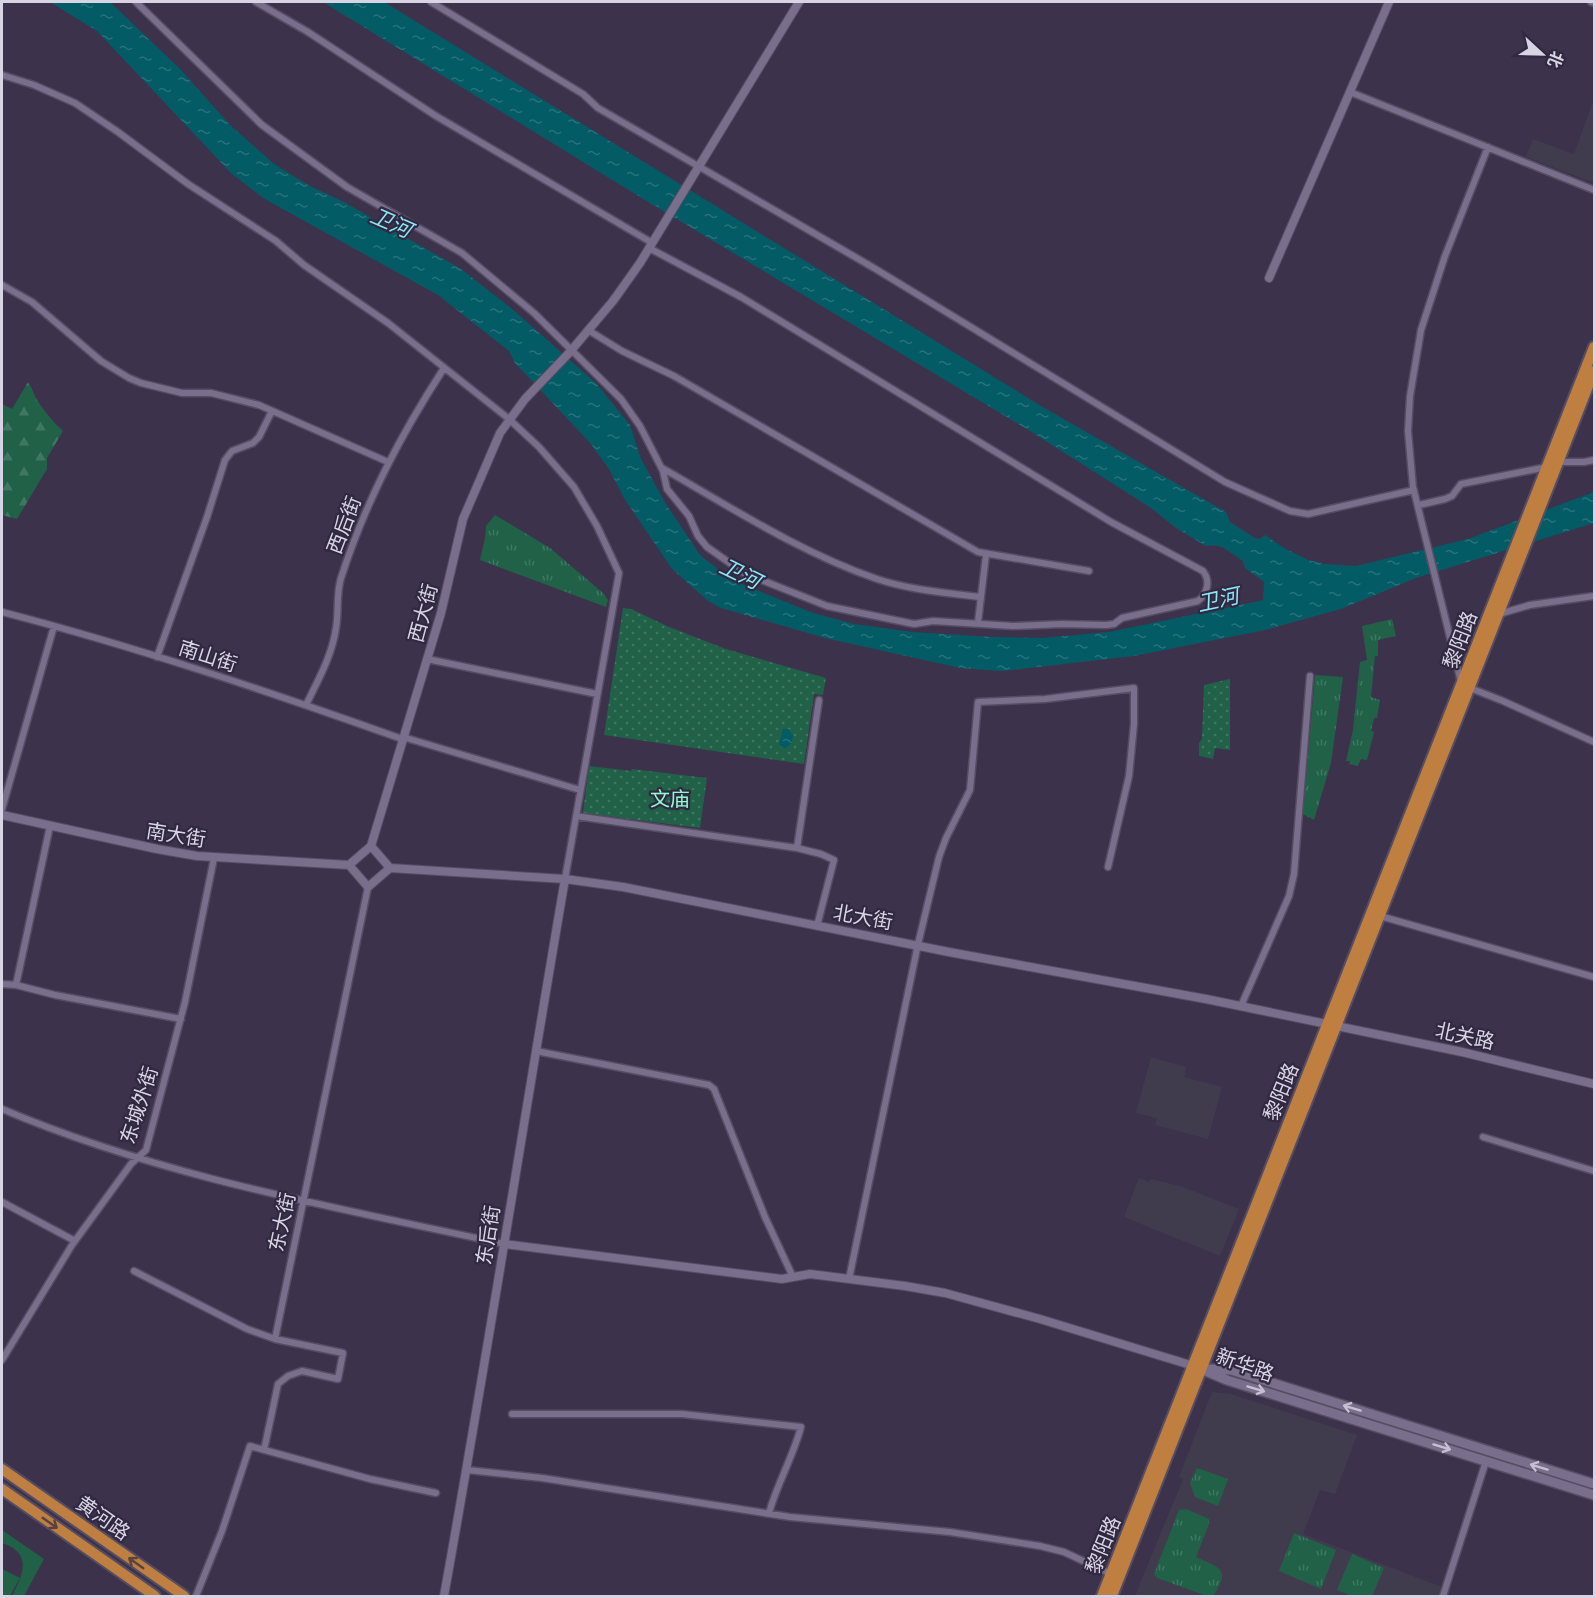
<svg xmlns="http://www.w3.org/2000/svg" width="1596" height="1598" font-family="'PT Sans','Noto Sans SC',sans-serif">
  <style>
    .commercial { fill: #403c4e }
    .grass { fill: url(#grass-tufts) }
    .forest { fill: url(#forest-firs) }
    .park { fill: url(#park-dots) }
    .pitch { fill: #206148 }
    .water { fill: url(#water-ripples) }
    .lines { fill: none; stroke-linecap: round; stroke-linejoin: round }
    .minor-casing { stroke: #564d63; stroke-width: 9 }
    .tertiary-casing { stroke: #564d63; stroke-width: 10 }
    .secondary-casing { stroke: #564d63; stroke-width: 12 }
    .primary-casing { stroke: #564d63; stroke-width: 14 }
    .minor { stroke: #796e8b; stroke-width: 6 }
    .tertiary { stroke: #796e8b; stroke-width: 8 }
    .secondary { stroke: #796e8b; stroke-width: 9 }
    .primary { stroke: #be7f41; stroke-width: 10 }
    .oneway { stroke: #c6c0d2 }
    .oneway2 { stroke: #5b4241 }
    .labels { text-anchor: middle; stroke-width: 4.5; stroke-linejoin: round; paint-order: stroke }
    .street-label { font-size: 20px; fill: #d9d4e4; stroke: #312841 }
    .park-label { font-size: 20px; fill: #8efccd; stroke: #312841 }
    .water-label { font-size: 21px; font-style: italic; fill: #8ae8f6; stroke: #312841 }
  </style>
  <defs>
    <pattern id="grass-tufts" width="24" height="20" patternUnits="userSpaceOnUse" patternTransform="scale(1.5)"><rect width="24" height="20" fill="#206148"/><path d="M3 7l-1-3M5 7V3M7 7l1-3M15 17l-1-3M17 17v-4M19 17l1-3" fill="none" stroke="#407762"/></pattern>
    <pattern id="forest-firs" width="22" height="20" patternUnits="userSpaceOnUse" patternTransform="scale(1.5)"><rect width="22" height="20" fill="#206148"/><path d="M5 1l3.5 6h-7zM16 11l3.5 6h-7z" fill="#407762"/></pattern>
    <pattern id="park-dots" width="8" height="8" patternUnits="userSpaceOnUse" patternTransform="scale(1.5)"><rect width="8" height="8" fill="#206148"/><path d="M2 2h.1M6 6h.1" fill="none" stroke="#407762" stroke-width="1.8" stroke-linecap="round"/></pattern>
    <pattern id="water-ripples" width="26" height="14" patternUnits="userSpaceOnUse" patternTransform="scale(1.5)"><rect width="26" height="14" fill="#035b65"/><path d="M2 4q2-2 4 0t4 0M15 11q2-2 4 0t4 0" fill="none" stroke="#27727b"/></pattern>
  </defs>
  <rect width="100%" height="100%" fill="#3c324c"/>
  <path class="commercial" d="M1594,99V183L1526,157L1533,139L1574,154Z
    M1151,1057L1186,1067L1184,1077L1222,1087L1208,1139L1155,1125L1157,1118L1136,1113Z
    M1139,1178L1149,1182L1151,1179L1183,1187L1239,1209L1220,1256L1124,1217Z
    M1212,1392L1231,1394L1357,1435L1335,1494L1320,1490L1303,1534L1442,1587L1439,1596H1135L1183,1479L1179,1477Z"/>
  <path class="grass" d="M495,515L550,548L603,593L608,600L606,607L480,560L485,538L486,526Z
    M1392,619L1396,636L1378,640V656H1375L1371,697L1380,700L1377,718H1374L1371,731L1374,732L1367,760L1361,759L1358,766L1349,764L1350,761H1346L1353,730L1360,662L1367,660L1362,626Z
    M1315,675L1343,677L1331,763L1314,820L1303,814Z
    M1197,1468L1228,1479L1218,1506L1195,1497L1190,1483Z
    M1186,1509L1209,1519V1524L1196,1557C1220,1568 1231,1569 1213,1596H1207L1157,1578L1154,1574L1179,1510Z
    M1294,1533L1336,1550L1321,1589L1279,1571Z
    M1352,1554L1384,1568L1372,1596H1352L1337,1590Z"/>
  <path class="forest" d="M28,382C32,387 33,393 37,400C44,411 53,422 63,431L47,458V469L17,519L2,515V404L12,409Z"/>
  <path class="park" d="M623,608L631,609L669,627L726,649L826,678L823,695L814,694L804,764L604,735Z
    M1230,679V750L1215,748L1213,759L1199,756V743L1202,739L1204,685Z
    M589,766L631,771L632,769L707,778L700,828L583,813Z"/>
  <path class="pitch" d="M2,1530L44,1559L24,1596H12C23,1575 33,1553 2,1543Z
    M2,1569L20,1578L10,1596H2Z"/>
  <path class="water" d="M50,2H110L179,68L230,125L274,164L310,186L344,202L461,269L511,308L596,383L630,425L641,459L666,504L700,555L732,580L813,613L854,624L912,632L991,637L1042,638L1109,632L1259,601L1263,600L1264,582L1245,568L1243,561L1224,548L1214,545L1206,546L1176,528L1151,508L1030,431L640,197L323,2H384L1041,406L1226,512L1230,522L1255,538L1259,539L1265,535L1284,548L1308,560L1325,564L1356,566L1468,539L1594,492V523L1416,578L1341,609L1265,630L1134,656L1002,671L960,668L825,638L721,608L708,601L672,569L624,498L609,469L591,444L515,363L509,351L438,295L263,198L231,173L97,31Z
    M783,729H789L793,736L791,744L784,749L779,744Z"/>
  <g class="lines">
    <g class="minor-casing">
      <path id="minor" d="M136,2L262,125L347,187L462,253L534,313L621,399L640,426L663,471L667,489L689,516L698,536L707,547L744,573L827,606L914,624L933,621L1013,626L1062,624L1106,625L1114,624L1122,618L1198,601C1207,594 1211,581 1203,571L1111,522L741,297L649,248
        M256,2L308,32L436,116L649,241
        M431,2L583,94L598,108L874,268L1225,482L1290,511L1308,514L1414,490
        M1591,2L1594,3
        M2,75L34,85L75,103L118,132L188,184L276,241L304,265L388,323L509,419L539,447L574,487L597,526L619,573L565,879
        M1350,92L1594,190
        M2,285L32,302L101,361L129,378L141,383L182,393H211L259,405L388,462
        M588,330L622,351L674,376L978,552L1089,571
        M1558,462H1584L1594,460
        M662,468C732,508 801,553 877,579C910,590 947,593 981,597
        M1419,505L1445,499L1452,496L1461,484L1547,467
        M2,612C137,647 270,692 402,739
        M1499,614L1530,605L1594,596
        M978,622L986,555
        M157,657L207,517L225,460L232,451L253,443L259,437L272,411
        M427,659L597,694
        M1461,682L1413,487L1408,431L1410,396L1421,330L1445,256L1488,147
        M1470,688L1503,701L1594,742
        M306,705C318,680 332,656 336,628C339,611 336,594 341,578C366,501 400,436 444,368
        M403,737L580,790
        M2,809L54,626
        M576,816L797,848
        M1380,916L1594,977
        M817,926L834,860L821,854L797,848L819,700
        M2,984L16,985L55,995L181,1019
        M16,985L50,826
        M1241,1006L1289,896L1294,874L1310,676
        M536,1051L709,1085L714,1089L765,1217L793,1277
        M2,1109C162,1177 334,1207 504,1244
        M1483,1137L1594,1171
        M2,1202L75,1241
        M134,1271L247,1329L275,1339
        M849,1279L918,944L939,857L946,838L970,790L978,702L1045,699L1134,688V724L1129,776L1108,867
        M2,1360L72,1245L131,1164L146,1150L185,1002L214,858
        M512,1414H682L801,1427C793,1457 777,1484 769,1513
        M264,1450L278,1384L288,1376L302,1371L338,1379L343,1353L275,1339L368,887
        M467,1470L542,1478L790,1517L950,1532L1040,1546L1064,1552L1111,1574
        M196,1596L222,1531L250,1446L370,1479L436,1493
        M1443,1596L1486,1461"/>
    </g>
    <g class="tertiary-casing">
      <path id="tertiary" d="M1269,278L1389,2
        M2,815L157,849L197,856L349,865
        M371,846L441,613L463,519L500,433L525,399L569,353L613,301L640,263L799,2
        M371,846L390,868L368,887L349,865Z
        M390,868L565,879L623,887L954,953L1206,999L1462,1052L1594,1084
        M504,1244L782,1279L810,1274L905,1286L945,1293L1040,1319L1197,1367
        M444,1596C487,1358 524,1118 565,879"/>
    </g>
    <g class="secondary-casing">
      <path id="secondary" d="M1201,1369L1227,1380L1594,1495
        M1209,1369L1231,1370L1594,1484"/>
    </g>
    <g class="primary-casing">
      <path id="primary" d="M2,1469L184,1596
        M2,1489L155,1596
        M1102,1596L1594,347
        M1112,1596L1594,371"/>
    </g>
    <use href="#minor" class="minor"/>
    <use href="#tertiary" class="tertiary"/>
    <use href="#secondary" class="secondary"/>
    <use href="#primary" class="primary"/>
  </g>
  <defs><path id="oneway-shaft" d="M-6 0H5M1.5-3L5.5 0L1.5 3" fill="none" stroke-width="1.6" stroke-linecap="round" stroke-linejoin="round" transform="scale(1.5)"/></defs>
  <g class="oneway">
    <use href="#oneway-shaft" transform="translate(1256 1389) rotate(17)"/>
    <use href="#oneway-shaft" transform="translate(1352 1408) rotate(-163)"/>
    <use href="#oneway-shaft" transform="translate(1442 1447) rotate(17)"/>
    <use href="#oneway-shaft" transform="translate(1539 1467) rotate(-163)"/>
  </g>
  <g class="oneway2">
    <use href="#oneway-shaft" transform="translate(50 1523) rotate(35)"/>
    <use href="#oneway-shaft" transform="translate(136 1563) rotate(-145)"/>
  </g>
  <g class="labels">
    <g class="street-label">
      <text transform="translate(344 525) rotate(-69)" y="7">西后街</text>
      <text transform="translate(423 613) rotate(-75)" y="7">西大街</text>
      <text transform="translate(1460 640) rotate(-69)" y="7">黎阳路</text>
      <text transform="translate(208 656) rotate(18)" y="7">南山街</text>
      <text transform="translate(176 835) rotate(9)" y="7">南大街</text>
      <text transform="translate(863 917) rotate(10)" y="7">北大街</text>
      <text transform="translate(1465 1036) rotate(12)" y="7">北关路</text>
      <text transform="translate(1281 1092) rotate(-68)" y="7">黎阳路</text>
      <text transform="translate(139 1105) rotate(-72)" y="7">东城外街</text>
      <text transform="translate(282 1222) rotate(-78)" y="7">东大街</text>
      <text transform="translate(488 1235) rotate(-81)" y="7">东后街</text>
      <text transform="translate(1245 1365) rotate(20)" y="7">新华路</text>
      <text transform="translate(103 1518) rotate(35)" y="7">黄河路</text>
      <text transform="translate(1103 1545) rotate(-68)" y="7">黎阳路</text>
    </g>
    <g class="park-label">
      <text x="670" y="806">文庙</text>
    </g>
    <g class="water-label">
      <text transform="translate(391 223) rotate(24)" y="7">卫河</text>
      <text transform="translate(740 574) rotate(26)" y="7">卫河</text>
      <text transform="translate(1218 600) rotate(-12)" y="7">卫河</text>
    </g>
  </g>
  <rect width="1596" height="1598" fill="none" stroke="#d9d4e4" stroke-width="6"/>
  <g transform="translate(1542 54) rotate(112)" stroke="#312841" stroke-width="4.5" paint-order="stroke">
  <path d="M0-4.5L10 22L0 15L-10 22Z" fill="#d9d4e4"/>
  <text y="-9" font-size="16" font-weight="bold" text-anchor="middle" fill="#d9d4e4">北</text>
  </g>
</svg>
